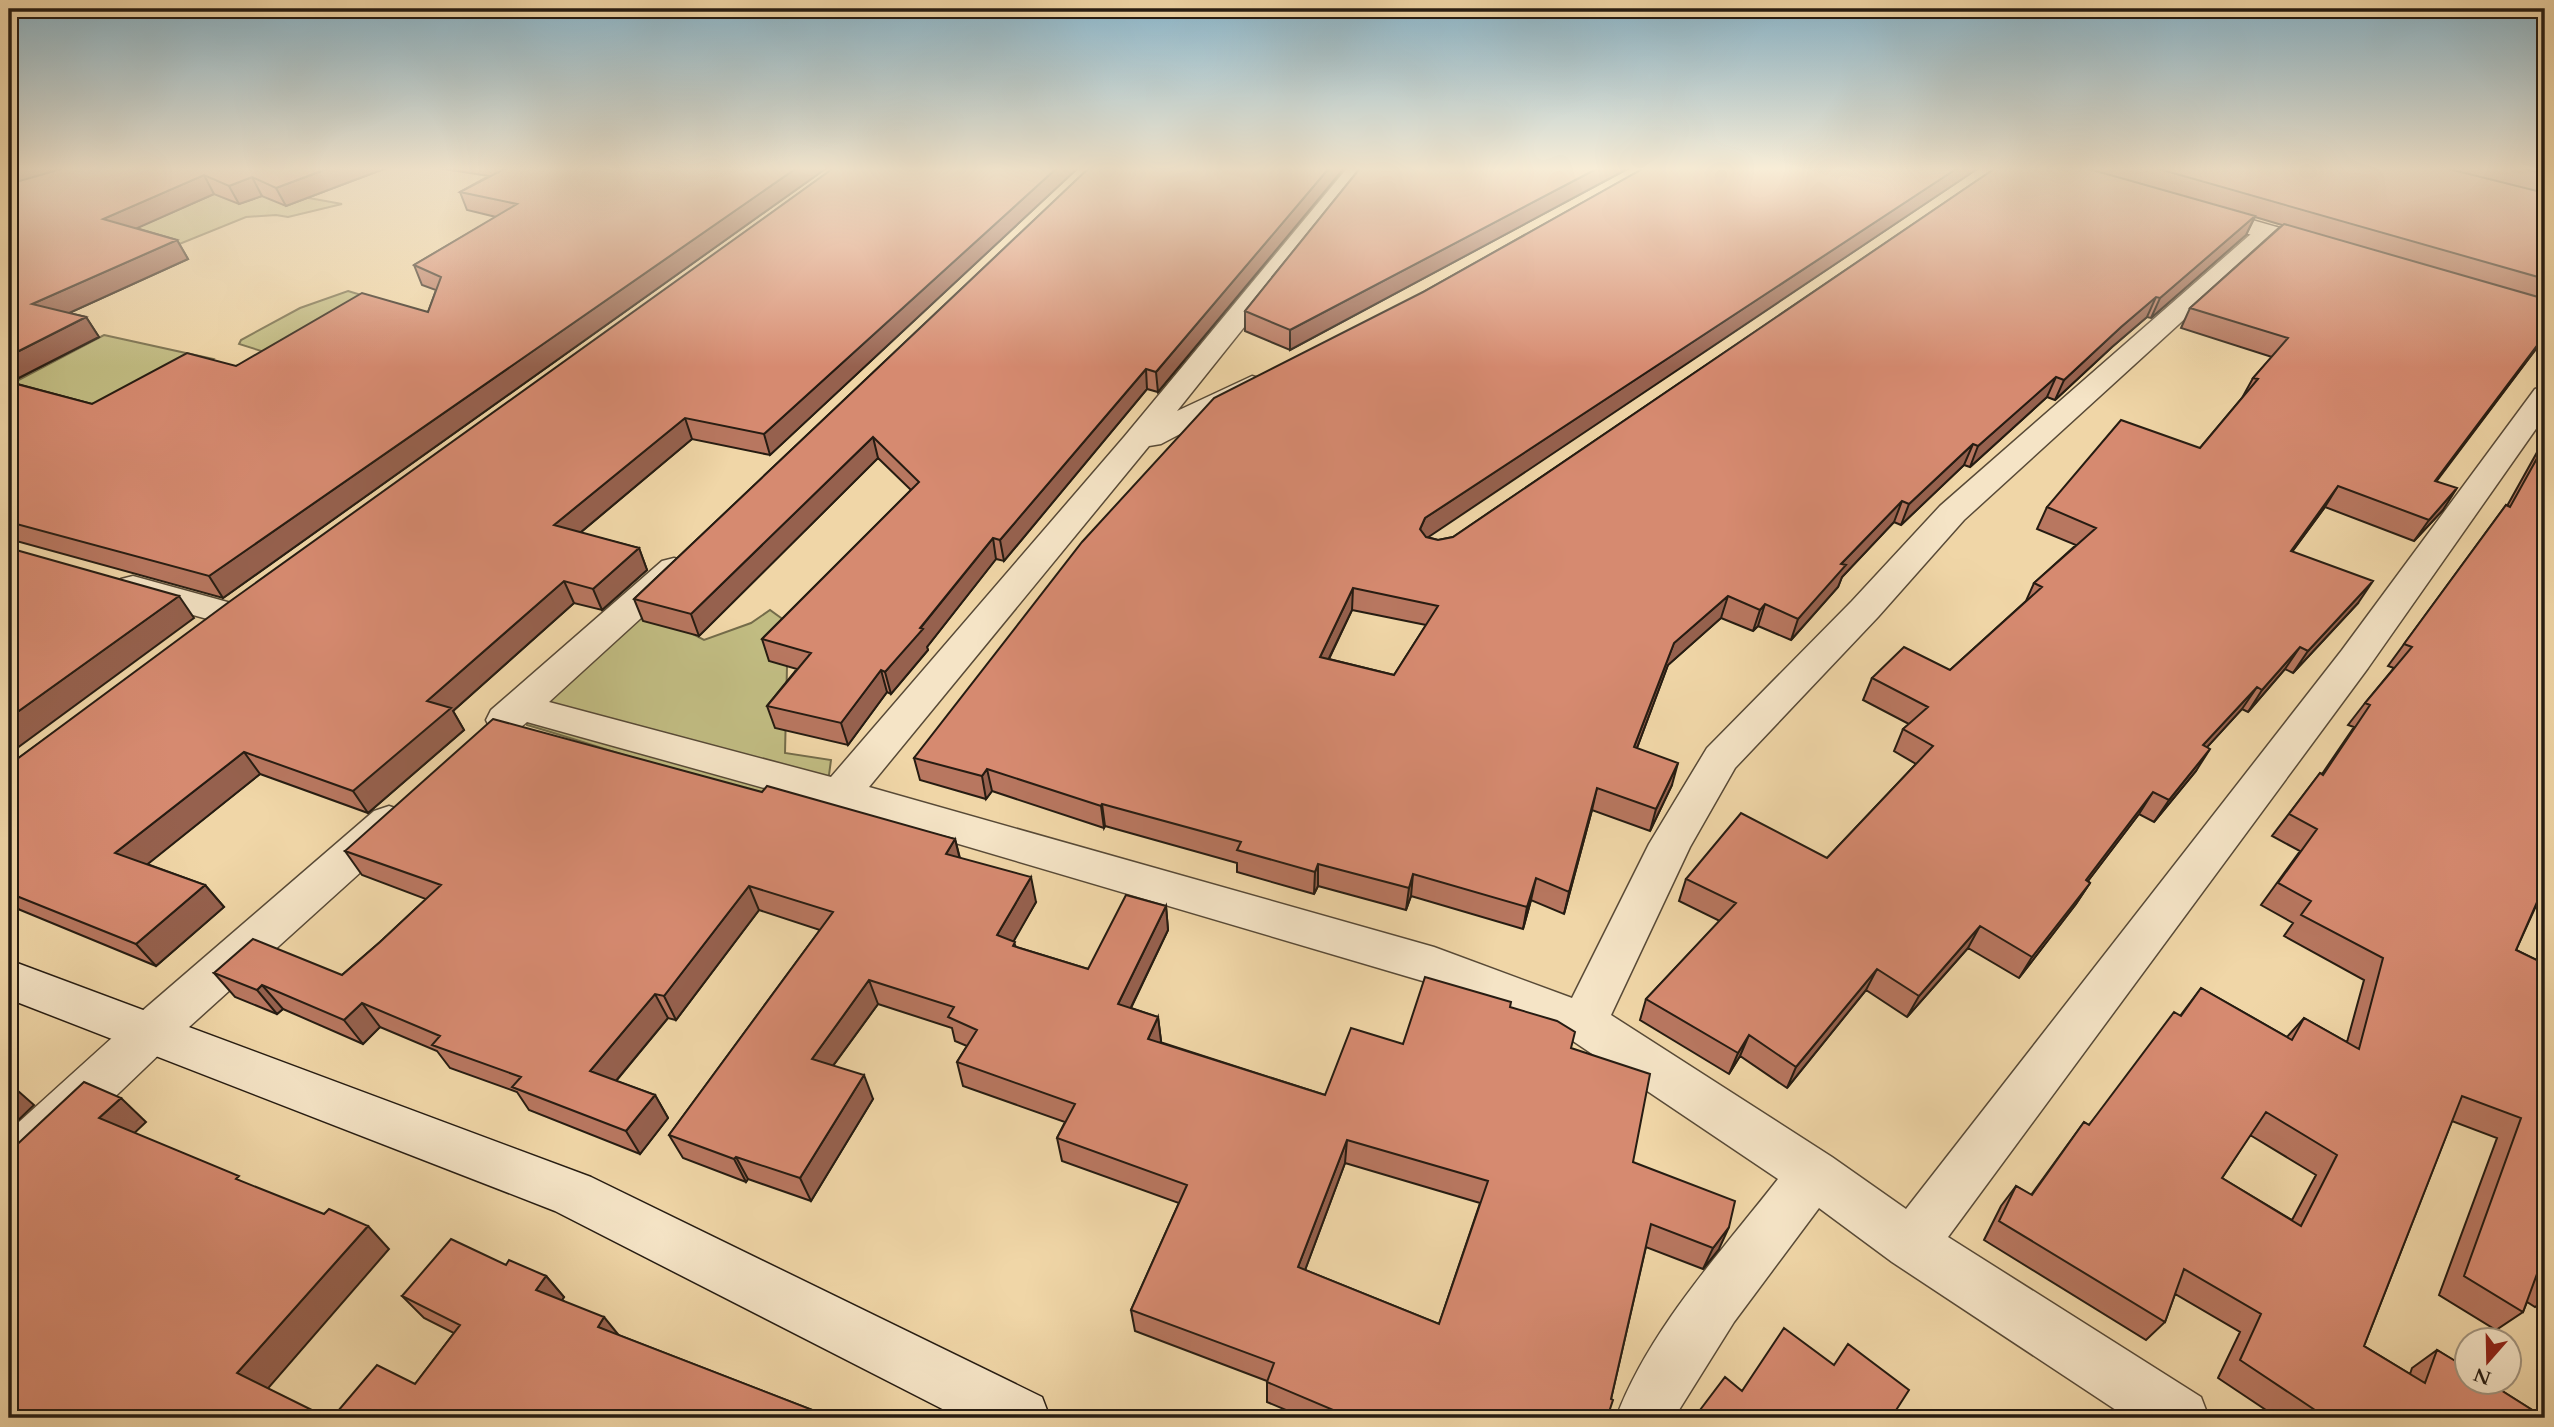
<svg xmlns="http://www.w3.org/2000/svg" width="2554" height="1427" font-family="Cardo,serif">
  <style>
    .green { fill: #c1bc82; stroke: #746c4a; stroke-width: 2 }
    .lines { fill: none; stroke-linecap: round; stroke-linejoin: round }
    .street-casing { stroke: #584a37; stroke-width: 3 }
    .secondary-casing { stroke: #261c12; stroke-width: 3 }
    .street { fill: #f5e4c6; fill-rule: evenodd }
    .secondary { fill: #f5e4c6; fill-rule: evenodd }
    .wall { fill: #b87760; stroke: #261c12; stroke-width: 2; fill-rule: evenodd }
    .shaded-wall { fill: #96614e; stroke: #261c12; stroke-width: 2 }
    .building { fill: #d68a70; stroke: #261c12; stroke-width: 2; fill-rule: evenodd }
  </style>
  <rect width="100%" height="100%" fill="#f0d6a7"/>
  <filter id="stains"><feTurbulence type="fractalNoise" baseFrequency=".00286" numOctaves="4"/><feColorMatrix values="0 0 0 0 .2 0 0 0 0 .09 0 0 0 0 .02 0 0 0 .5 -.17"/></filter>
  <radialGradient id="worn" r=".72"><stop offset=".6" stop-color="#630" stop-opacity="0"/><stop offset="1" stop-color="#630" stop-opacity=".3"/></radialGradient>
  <path class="green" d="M189,176L342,204L288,217L276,215L246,217L177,245L89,237Z
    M348,291L378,300L287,359L239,344L241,340L300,308Z
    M104,335L213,359L121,412L9,385Z
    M636,604L704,640L751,623L770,610L788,623L785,753L831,760L825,805C728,794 621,752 527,725L526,699Z"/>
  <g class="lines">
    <g class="street-casing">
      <path id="street" d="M1348,167H1372L1177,411L1252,376L1262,379L1267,385L1262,391L1161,444L1149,446L869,787L1434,947L1572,998L1649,844L1707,748L1852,601L1940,506L2259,227H2277L2280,232L1964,520L1878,617L1735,768L1690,847L1611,1015L1832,1157L1906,1209L2342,650L2535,389L2545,386V416L2368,668L1948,1237L2201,1397L2209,1418H2128L1892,1262L1819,1208L1734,1322L1674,1418H1616C1648,1331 1721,1252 1778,1179L1567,1037L1426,982L840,809L527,722C515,733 506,734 491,730L486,720L491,710L662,561L674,558L686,561L691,569L686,577L549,702L831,777L1124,437Z
        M133,576L242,606L247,614L242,622L229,625L121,595L116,587L121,579Z
        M389,806L404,811L410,822L404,833L168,1046L27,1181L9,1188V1131L134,1018L374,811Z"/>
    </g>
    <g class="secondary-casing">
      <path id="secondary" d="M2200,205L2332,243L2336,248L2332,253L2323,256L2191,217L2188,212L2191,207Z
        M9,960L591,1177L1042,1397L1050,1418H960L555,1211L9,999Z"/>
    </g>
    <use href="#street" class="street"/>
    <use href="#secondary" class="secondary"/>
  </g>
  <path class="wall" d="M9,167H389L286,206L262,196L239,204L214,194L136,228L177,240L188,259L69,313L86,317L99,337L10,382L92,404L236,366L428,312L436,290L422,285L414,265L496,217L467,210L460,192L489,176L432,167H828L223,598L9,539Z
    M835,167H1079L770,455L692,439L580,533L639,548L647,570L602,610L574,603L453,711L464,730L368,813L260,774L147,864L205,885L224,907L156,966L18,909L12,915L9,914V765Z
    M1090,167H1345L1158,392L1147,389L1004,561L996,559L927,647L928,650L891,694L887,692L848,745L775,728L767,706L797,669L769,661L762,639L911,490L878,458L699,636L643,621L634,599Z
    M1361,167H1631L1290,350L1245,331V311Z
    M1646,167H1980L1427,537L1438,540L1453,537L1997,167H2545V337L2436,481L2443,510L2414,541L2325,507L2292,552L2358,603L2293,673L2285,669L2248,712L2242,709L2207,747L2196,771L2154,822L2139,814L2088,881L2090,883L2076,904L2019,978L1968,948L1907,1017L1866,990L1787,1088L1740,1056L1729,1074L1640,1020L1646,999L1720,921L1679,901L1686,879L1827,858L1916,764L1894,751L1903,729L1909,724L1863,700L1872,678L1950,670L2026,601L2034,583L2076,545L2037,529L2047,507L2200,448L2242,398L2253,378L2272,357L2181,328L2190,308L2282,225L2255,217L2246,235L2151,318L2147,317L2112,347L2055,400L2047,397L1970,467L1964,465L1901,525L1894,522L1842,577L1838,587L1791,640L1758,626L1753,631L1721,618L1668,665L1637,748L1672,785L1650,831L1592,810L1564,914L1531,900L1523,929L1411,896L1406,910L1318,886L1314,894L1237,872V863L1105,826L1104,828L992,791L986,799L920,780L914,758L1423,292ZM1352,610L1426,625L1394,675L1329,659Z
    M2545,438V900L2540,897L2516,950L2545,964V1300L2535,1307L2527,1302L2523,1312L2496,1330L2439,1295L2497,1138L2452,1121L2364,1346L2410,1374L2412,1368L2437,1350L2545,1418H2278L2218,1378L2240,1332L2175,1294L2165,1322L2146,1340L1984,1240L2001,1206L2016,1186L2031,1195L2084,1122L2089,1125L2180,1016L2201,988L2287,1037L2304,1018L2347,1042L2364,980L2284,936L2293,923L2261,905L2300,851L2272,836L2320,773L2322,774L2354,727L2348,725L2365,703L2394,668L2388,666L2506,505L2507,506ZM2250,1135L2316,1175L2292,1220L2222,1178Z
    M762,792L955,839L960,858L1036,902L1013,941L1016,947L1088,969L1166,906L1168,930L1131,1008L1158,1017L1161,1041L1160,1042L1325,1095L1403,1044L1510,1007L1571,1048L1633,1162L1719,1249L1703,1269L1646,1247L1611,1399L1607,1418H1305L1267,1402V1381L1135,1331L1131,1310L1179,1203L1062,1161L1057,1138L1065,1122L963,1086L957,1062L967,1046L955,1041L952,1028L878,1004L833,1066L873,1099L811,1201L748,1179L746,1182L683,1158L669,1135L820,930L759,910L676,1020L668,1018L616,1081L655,1095L668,1118L640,1154L529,1110L517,1092L450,1068L437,1051L380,1027L363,1044L283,1009L277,1014L235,997L214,973L342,975L380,942L426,899L362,875L345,851ZM1345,1163L1480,1203L1439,1324L1305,1270Z
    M506,1265L546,1276L564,1297L562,1300L618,1335L828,1416L830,1418H332L415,1384L454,1333L424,1318L402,1296Z
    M1742,1391L1891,1418H1695L1700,1410Z"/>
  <path class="shaded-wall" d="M9,167H73L9,186Z
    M332,167H389L286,206L276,188Z
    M798,167H828L223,598L209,576Z
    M1058,167H1079L770,455L764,434Z
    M1330,167H1345L1158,392L1156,372Z
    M1600,167H1631L1290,350V330Z
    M1959,167H1980L1424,540L1420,529L1425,518Z
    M204,175L214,194L115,238L103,219Z
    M252,177L262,196L239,204L229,186Z
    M2255,216L2246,235L2151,318L2160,298Z
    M177,240L188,259L45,324L32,304Z
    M2156,297L2147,317L2112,347L2055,400L2064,380L2121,327Z
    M86,317L99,337L9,383V356Z
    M2545,335V337L2421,502L2435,481Z
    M1146,369L1147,389L1004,561L1000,540Z
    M2056,377L2047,397L1970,467L1978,446Z
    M685,418L692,439L563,547L554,525Z
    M873,437L878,458L699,636L691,614Z
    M1973,444L1964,465L1901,525L1909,504Z
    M2338,486L2325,507L2277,572L2291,551Z
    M2457,488L2443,510L2414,541L2429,520Z
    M1902,501L1894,522L1842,577L1838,587L1791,640L1798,619L1841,564Z
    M993,538L996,559L927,647L928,650L891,694L885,672Z
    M639,548L647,570L602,610L593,589Z
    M564,581L574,603L453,711L464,730L368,813L353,791L427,701Z
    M2373,581L2358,603L2293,673L2308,651Z
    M1353,588L1352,610L1319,679L1320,657Z
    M179,596L194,618L9,754V718Z
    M1728,596L1721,618L1668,665L1629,769L1634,747L1674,643Z
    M1765,604L1758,626L1753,631L1760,610Z
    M2300,647L2285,669L2248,712L2262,690Z
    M881,670L887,692L848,745L841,723Z
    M2257,687L2242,709L2189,767L2203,745Z
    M2210,749L2196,771L2154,822L2169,800Z
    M244,752L260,774L134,875L115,853Z
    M1678,763L1672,785L1650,831L1656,809Z
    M987,769L992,791L986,799L982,776Z
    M1597,788L1592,810L1564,914L1569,892Z
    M2153,792L2139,814L2072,902L2086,880Z
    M1102,804L1105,826L1104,828L1101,806Z
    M955,839L961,864L946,854Z
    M1318,864V886L1314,894L1315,872Z
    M1413,874L1411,896L1406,910L1409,888Z
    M1031,877L1036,902L1003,960L997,935Z
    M1536,878L1531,900L1523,929L1527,907Z
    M2090,883L2076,904L2019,978L2032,957Z
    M205,885L224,907L156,966L136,944Z
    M749,886L759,910L676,1020L664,996Z
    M9,900L18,909L12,915L9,912Z
    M1166,906L1168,930L1121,1028L1118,1004Z
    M1980,926L1968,948L1907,1017L1919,996Z
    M1877,969L1866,990L1787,1088L1796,1067Z
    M869,980L878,1004L821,1082L812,1059Z
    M262,985L283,1009L277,1014L257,990Z
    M655,994L668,1018L605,1094L590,1071Z
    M362,1003L380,1027L363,1044L344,1020Z
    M1158,1017L1161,1041L1150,1062L1148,1039Z
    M1749,1035L1740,1056L1729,1074L1738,1053Z
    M864,1075L873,1099L811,1201L800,1178Z
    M9,1083L34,1105L9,1129Z
    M655,1095L668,1118L640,1154L626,1131Z
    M121,1098L146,1122L125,1142L99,1118Z
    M1347,1140L1345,1163L1298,1289V1267Z
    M736,1157L748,1179L746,1182L734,1159Z
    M368,1226L389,1249L264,1393L237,1373Z
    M1729,1227L1719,1249L1703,1269L1713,1248Z
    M546,1276L564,1297L554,1312L536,1290Z
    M604,1317L621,1338L598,1327Z"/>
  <path class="building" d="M68,167H332L276,188L252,177L229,186L204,175L103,219L177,240L32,304L86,317L9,356V184Z
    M508,167H798L209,576L9,522V382L92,404L187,353L236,366L362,293L428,312L441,277L414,265L517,204L460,192Z
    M835,167H1058L764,434L685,418L554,525L639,548L593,589L564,581L427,701L451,708L353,791L244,752L115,853L205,885L136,944L9,893V765L229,602Z
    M1090,167H1330L1156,372L1146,369L1000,540L993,538L920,628L923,629L885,672L881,670L841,723L767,706L811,653L762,639L919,482L873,437L691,614L634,599Z
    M1361,167H1600L1290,330L1245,311Z
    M1646,167H1959L1425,518L1420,529L1426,537L1438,540L1453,537L1997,167H2082L2255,216L2160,298L2156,297L2121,327L2064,380L2056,377L1978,446L1973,444L1909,504L1902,501L1841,564L1846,565L1798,619L1765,604L1760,610L1728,596L1674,643L1634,747L1678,763L1656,809L1597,788L1569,892L1536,878L1527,907L1413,874L1409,888L1318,864L1315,872L1237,850L1241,842L1102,804L1101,806L987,769L982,776L914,758L1082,542L1214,398L1423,292ZM1353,588L1438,606L1394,675L1320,657Z
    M2152,167H2441L2545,193V279Z
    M2517,167H2545V174Z
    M2284,224L2545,299V335L2435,481L2457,488L2429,520L2338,486L2291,551L2373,581L2308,651L2300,647L2262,690L2257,687L2203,745L2210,749L2169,800L2153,792L2086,880L2090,883L2032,957L1980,926L1919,996L1877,969L1796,1067L1749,1035L1738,1053L1646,999L1736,903L1686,879L1741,813L1827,858L1933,746L1903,729L1928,707L1872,678L1904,647L1950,670L2042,587L2034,583L2096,528L2047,507L2121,420L2200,448L2258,379L2253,378L2288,338L2190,308Z
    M2545,444V884L2516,950L2545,964V1278L2537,1274L2523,1312L2464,1276L2521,1118L2462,1096L2364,1346L2425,1383L2437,1350L2467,1368V1382H2488L2545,1418H2327L2240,1360L2261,1314L2184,1269L2165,1322L1999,1221L2016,1186L2032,1195L2084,1122L2089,1125L2174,1012L2181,1016L2201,988L2292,1040L2304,1018L2359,1049L2383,958L2301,915L2311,901L2278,883L2317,829L2289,814L2320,773L2323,775L2370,705L2365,703L2412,647L2404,644L2506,505L2510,507ZM2266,1112L2337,1155L2301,1226L2222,1178Z
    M9,548L179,596L9,718Z
    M493,719L762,792L767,786L955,839L946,854L1031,877L997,935L1015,942L1013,946L1088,969L1126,895L1166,906L1118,1004L1158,1017L1148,1039L1325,1095L1351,1028L1403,1044L1425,977L1511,1002L1510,1007L1557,1021L1575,1032L1571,1048L1650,1074L1633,1162L1735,1201L1729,1227L1713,1248L1651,1224L1611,1399L1613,1400L1607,1418H1352L1267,1382L1274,1363L1131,1310L1187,1185L1057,1138L1075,1104L957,1062L977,1030L948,1017L954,1007L869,980L812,1059L864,1075L800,1178L736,1157L734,1159L669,1135L833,912L749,886L664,996L655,994L590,1071L655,1095L626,1131L512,1087L521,1077L432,1045L440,1036L362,1003L344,1020L262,985L257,990L214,973L253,939L342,975L380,942L441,885L345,851ZM1347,1140L1488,1181L1439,1324L1298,1267Z
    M84,1082L121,1098L99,1118L239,1176L236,1179L324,1214L329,1209L368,1226L237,1373L328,1418H9V1152Z
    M451,1239L506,1265L509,1260L546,1276L536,1290L604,1317L598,1327L828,1416L827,1418H332L377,1365L415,1384L460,1325L402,1296Z
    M1784,1328L1834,1365L1848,1344L1909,1390L1891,1418H1710L1700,1410L1725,1377L1742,1391Z"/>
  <linearGradient id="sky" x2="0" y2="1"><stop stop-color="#89b6cc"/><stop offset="0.46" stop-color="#f8edd7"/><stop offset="1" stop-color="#f8edd7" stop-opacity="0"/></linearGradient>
  <rect width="2554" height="367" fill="url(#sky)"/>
  <rect width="2554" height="1427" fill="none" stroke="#f0d6a7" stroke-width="35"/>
  <rect x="10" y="10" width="2533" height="1406" fill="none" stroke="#261c12" stroke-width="3.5"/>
  <rect x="18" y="18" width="2519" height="1392" fill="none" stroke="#261c12" stroke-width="2"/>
  <g transform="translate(2488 1361) rotate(200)"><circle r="33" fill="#f5e4c6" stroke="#a2947e" stroke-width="2"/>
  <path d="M0-5L12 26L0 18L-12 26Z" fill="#8f2418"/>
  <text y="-10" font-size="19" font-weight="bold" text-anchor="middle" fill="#261c12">N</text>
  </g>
  <rect width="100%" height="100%" filter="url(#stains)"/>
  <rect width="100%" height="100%" fill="url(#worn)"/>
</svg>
